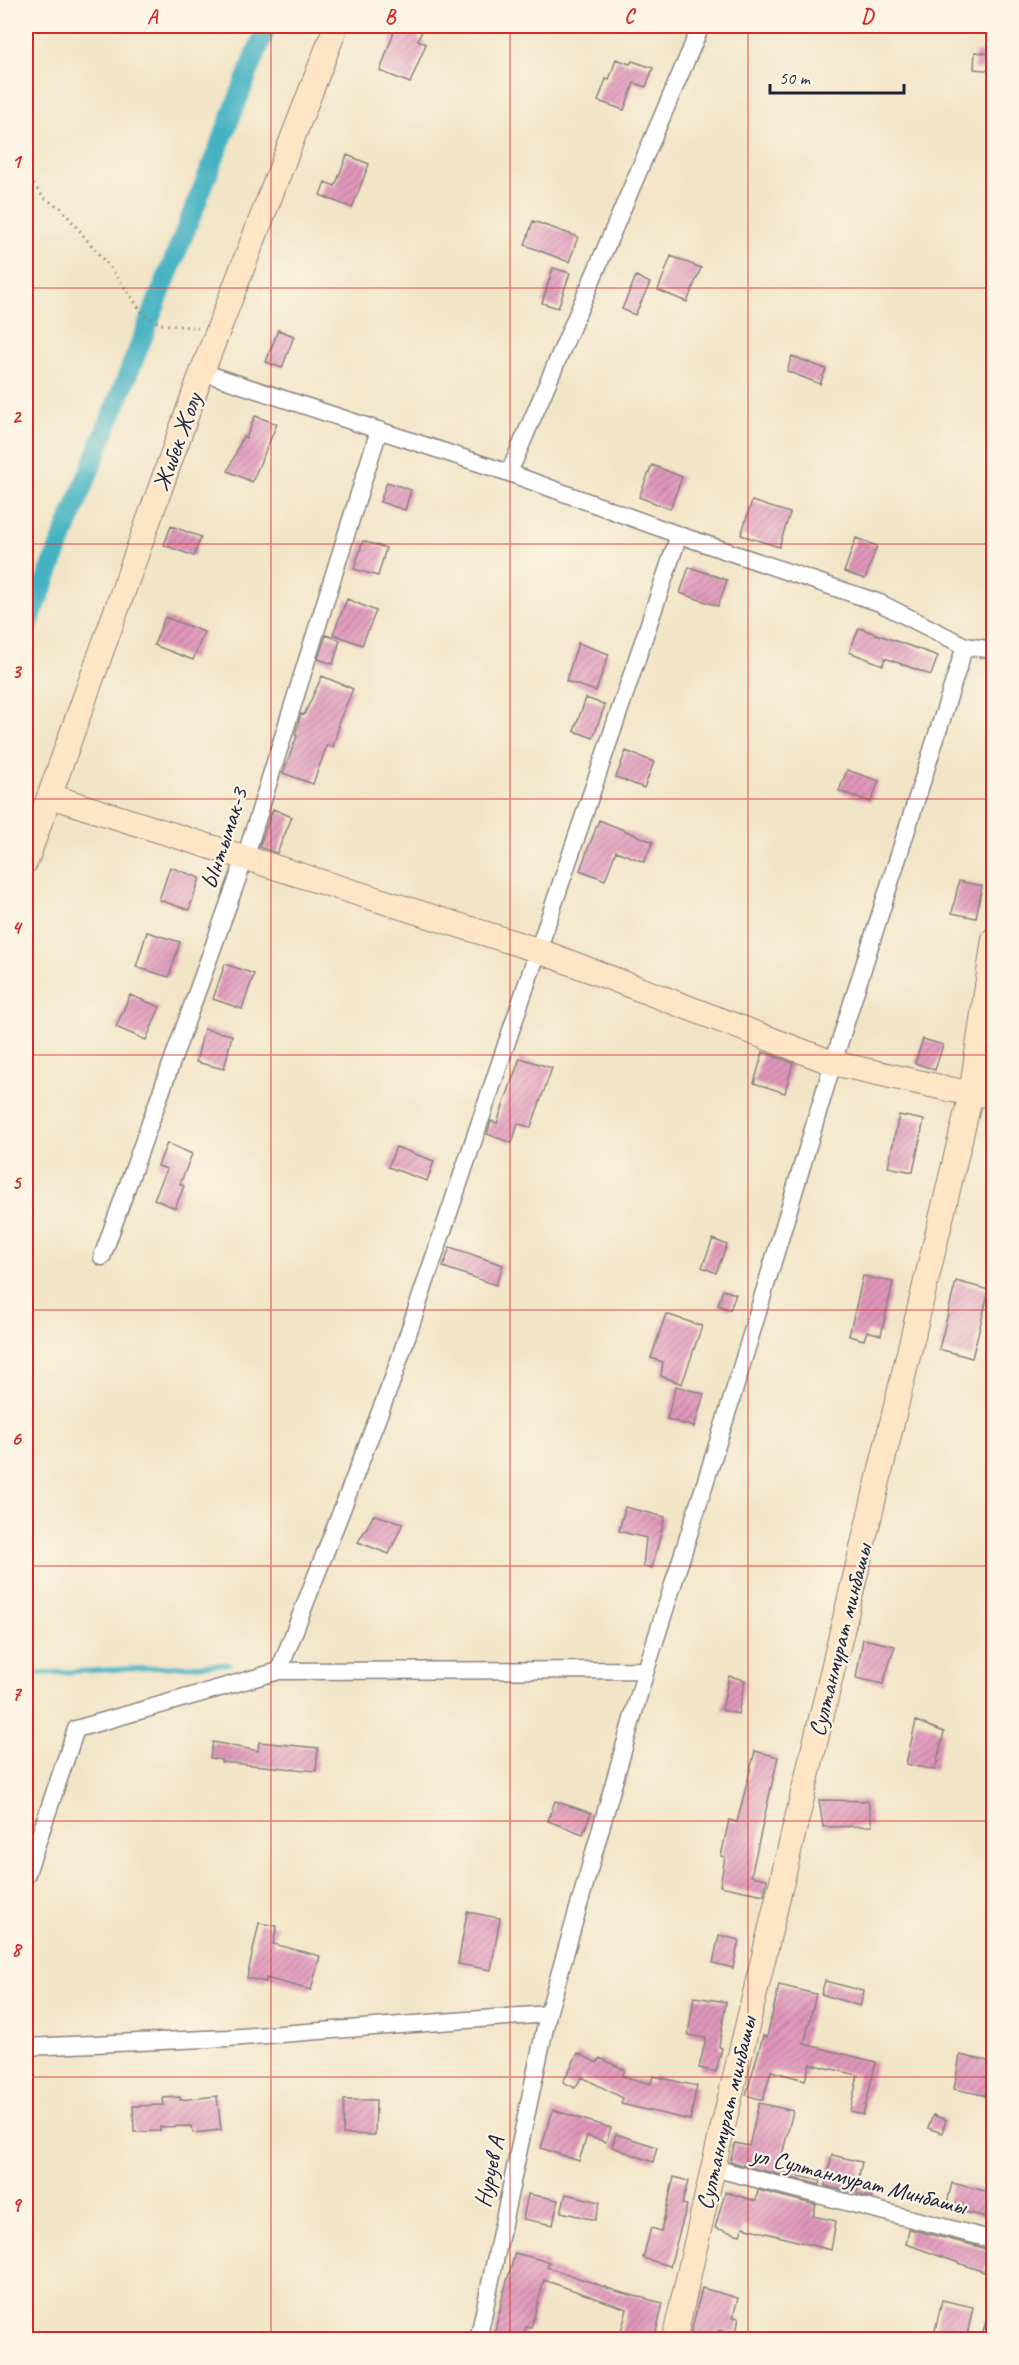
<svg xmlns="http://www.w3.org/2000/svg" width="1019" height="2365" font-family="Caveat,sans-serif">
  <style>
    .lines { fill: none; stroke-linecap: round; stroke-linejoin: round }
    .stream { stroke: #45b2c3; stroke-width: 5 }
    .canal { stroke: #45b2c3; stroke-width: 20 }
    .building { fill: url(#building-hatch) }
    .street-casing { stroke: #8a8380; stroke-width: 19 }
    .secondary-casing { stroke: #8a8380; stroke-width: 26 }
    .path { stroke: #8a8380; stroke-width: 3; stroke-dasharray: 1.5 4.5; stroke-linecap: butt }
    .street { stroke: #fff; stroke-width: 16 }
    .secondary { stroke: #fee5c5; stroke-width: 24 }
    .grid { fill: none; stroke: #d62828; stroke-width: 1.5; stroke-opacity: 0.55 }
    .labels { text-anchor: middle; stroke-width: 4.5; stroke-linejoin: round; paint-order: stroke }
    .street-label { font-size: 24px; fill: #22223b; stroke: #fcf5e5 }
    .neatline { fill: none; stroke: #d62828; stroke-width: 2 }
    .grid-label { font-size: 20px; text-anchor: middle; font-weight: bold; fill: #d62828 }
  </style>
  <defs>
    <pattern id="building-hatch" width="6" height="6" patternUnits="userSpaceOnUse" patternTransform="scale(1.5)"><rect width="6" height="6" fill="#e197bb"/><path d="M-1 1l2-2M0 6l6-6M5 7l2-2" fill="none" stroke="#b67b99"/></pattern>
  </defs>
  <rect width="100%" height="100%" fill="#fcf5e5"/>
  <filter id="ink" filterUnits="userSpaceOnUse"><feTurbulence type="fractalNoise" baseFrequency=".0167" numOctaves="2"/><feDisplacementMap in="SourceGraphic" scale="12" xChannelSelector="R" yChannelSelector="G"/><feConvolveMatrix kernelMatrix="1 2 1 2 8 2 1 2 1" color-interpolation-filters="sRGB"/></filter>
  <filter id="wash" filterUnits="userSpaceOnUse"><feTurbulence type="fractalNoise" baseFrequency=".008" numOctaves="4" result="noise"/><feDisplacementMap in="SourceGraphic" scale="24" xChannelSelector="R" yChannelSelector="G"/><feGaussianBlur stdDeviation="1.35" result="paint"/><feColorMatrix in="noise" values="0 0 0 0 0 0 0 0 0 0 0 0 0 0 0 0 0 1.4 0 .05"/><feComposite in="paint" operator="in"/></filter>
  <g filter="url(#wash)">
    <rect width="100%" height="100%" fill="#f2e4c6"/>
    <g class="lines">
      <path class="stream" d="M26,1674L229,1664"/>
      <path class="canal" d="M26,630L267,26"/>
    </g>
    <g id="blocks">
      <path class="building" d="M396,26H424L418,40L426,44L410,83L380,71Z
        M975,52L993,54V71L974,69Z
        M616,59L630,64L632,61L653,68L646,87L634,83L624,110L598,101L606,79L609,80Z
        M347,155L369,164L352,208L320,195L325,182L335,186Z
        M533,221L578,237L569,262L525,245Z
        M671,256L701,268L687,302L658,290Z
        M553,268L570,273L558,308L542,303Z
        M636,276L650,283L635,315L622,309Z
        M278,330L294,336L282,368L266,362Z
        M792,356L826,369L820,384L787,371Z
        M255,416L277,424L252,482L228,471L243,436L246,438Z
        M652,465L682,477L670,509L639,497Z
        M387,482L411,490L405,510L380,502Z
        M752,501L790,513L779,547L741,535Z
        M171,526L201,537L194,556L164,545Z
        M856,538L877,546L865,579L844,572Z
        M363,541L386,548L378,576L354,569Z
        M689,567L727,580L718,606L680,593Z
        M347,599L376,611L362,645L333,634Z
        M165,617L204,632L193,660L154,645Z
        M859,628L938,656L931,675L885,658L883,665L849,652Z
        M326,635L340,640L333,664L318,659Z
        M578,643L609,654L596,691L566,681Z
        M322,676L353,689L337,726H339L333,747L327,745L313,784L283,773L297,736L295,735L301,714L304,715Z
        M586,698L605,705L593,738L574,731Z
        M626,751L654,762L644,788L616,777Z
        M847,770L879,781L871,802L839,791Z
        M273,809L292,817L277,853L259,847Z
        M599,820L653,842L644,862L616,851L605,880L580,870Z
        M170,867L200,878L189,910L159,900Z
        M959,881L982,886L976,918L952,913Z
        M147,932L180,942L169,977L136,967Z
        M225,964L254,974L242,1009L213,999Z
        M130,995L160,1007L146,1040L116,1027Z
        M204,1029L232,1035L224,1069L196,1062Z
        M923,1039L943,1045L935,1070L915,1063Z
        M763,1052L793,1063L785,1093L754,1083Z
        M520,1058L552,1068L531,1127L518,1124L512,1143L487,1134L491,1121L497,1123Z
        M899,1115L924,1120L913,1172L888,1167Z
        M167,1143L192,1154L180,1184L184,1186L175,1208L154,1199L167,1169L158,1166Z
        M396,1147L434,1161L427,1181L388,1167Z
        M713,1239L727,1245L716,1273L702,1267Z
        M450,1247L503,1265L496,1285L443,1267Z
        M863,1276L893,1282L881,1335L867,1331L864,1340L849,1336Z
        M956,1281L989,1290L972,1358L939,1349Z
        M723,1290L736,1294L730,1310L718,1305Z
        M666,1314L702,1326L682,1384L661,1376L663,1362L651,1358Z
        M676,1386L704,1394L694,1427L667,1419Z
        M625,1507L665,1517L652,1568L643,1566L646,1538L619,1531Z
        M374,1515L403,1523L389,1554L358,1542Z
        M863,1639L895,1646L883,1684L856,1678Z
        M729,1676L745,1680L738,1714L722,1710Z
        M916,1721L944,1732L935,1770L906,1764Z
        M213,1742L258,1751L259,1742L318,1748L316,1771L221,1762L222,1760L210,1758Z
        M755,1751L778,1757L751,1876L767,1879L764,1895L720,1886L725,1857L721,1856L729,1820L737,1822Z
        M819,1800L868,1801L872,1826L823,1827Z
        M555,1801L591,1813L583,1834L548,1821Z
        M467,1912L500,1918L491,1970L458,1964Z
        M259,1923L277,1926L273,1944L320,1956L311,1990L266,1978V1982L247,1978Z
        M719,1935L739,1940L733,1968L713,1963Z
        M825,1981L864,1991L860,2006L821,1994Z
        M779,1985L816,1994L804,2044L876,2062L863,2115L850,2111L858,2075L810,2064L805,2080L771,2071L763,2100L746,2095L763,2036L767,2037Z
        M694,1997L726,2002L719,2047L722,2048L716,2072L699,2068L706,2038L688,2035Z
        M578,2053L597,2063L600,2058L625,2070L622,2076L651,2084L653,2076L697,2086L690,2120L621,2104L623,2098L582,2077L575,2088L563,2082Z
        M960,2055L993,2062V2097L954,2089Z
        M217,2096L221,2130L193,2133L192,2126L160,2127V2131L134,2132L133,2106L164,2105L163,2098L180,2097V2100Z
        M344,2100H376L375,2135L343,2134Z
        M759,2103L793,2111L778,2171L821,2181L820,2185L730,2162L735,2143L749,2146Z
        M553,2110L611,2128L606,2142L587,2136L579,2161L541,2148Z
        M933,2115L946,2120L942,2133L928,2128Z
        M616,2134L657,2147L653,2162L612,2147Z
        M832,2155L862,2162L855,2193L825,2186Z
        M674,2177L688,2181L682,2204L687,2205L670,2266L643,2258L651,2228L661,2231Z
        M952,2183L993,2193L987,2217L946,2208Z
        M859,2184L875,2188L872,2198L857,2194Z
        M758,2190L816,2205L813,2216L836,2221L831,2250L743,2227L740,2235L715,2228L725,2192L756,2201Z
        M528,2194L558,2200L553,2225L523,2219Z
        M566,2194L600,2202L595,2220L561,2212Z
        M909,2229L976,2246L993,2251L984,2272L906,2244Z
        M515,2253L549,2262L547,2267L619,2292L663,2303L654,2340H619L627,2309L544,2280L531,2328L526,2327L523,2340H493L503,2295Z
        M702,2288L738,2298L733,2317L739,2318L736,2333L718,2330L716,2340H689Z
        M942,2300L973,2307L966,2340H953L934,2335Z"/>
    </g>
  </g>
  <g filter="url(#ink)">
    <use href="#blocks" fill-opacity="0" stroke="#8a8380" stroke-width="1.5"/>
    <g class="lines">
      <g class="street-casing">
        <path id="street" d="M202,372L509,473L679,535L880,603L965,646L994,650
          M509,473L701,26
          M102,1257L245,858L379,430
          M279,1671L392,1381L679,535
          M26,1876L76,1729L279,1671L646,1670
          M26,2047L228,2038L548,2014
          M713,2168L994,2240
          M478,2340L548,2014L646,1670L731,1401L833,1063L965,646
          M990,2340L994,2325"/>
      </g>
      <g class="secondary-casing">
        <path id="secondary" d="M50,796L537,950L833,1063L971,1094L994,1095
          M26,861L202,372L336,26
          M674,2340L713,2168L971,1094L994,939"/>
      </g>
      <path class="path" d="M26,175L44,198L61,208L115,274L144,315L161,324L198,328"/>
      <use href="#street" class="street"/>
      <use href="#secondary" class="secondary"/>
    </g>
  </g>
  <path class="grid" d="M271,26V2340M510,26V2340M748,26V2340M26,288H994M26,544H994M26,799H994M26,1055H994M26,1310H994M26,1566H994M26,1821H994M26,2077H994"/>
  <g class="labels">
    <g class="street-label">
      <text transform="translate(177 442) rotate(-70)" y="8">Жибек Жолу</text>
      <text transform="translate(224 838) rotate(-72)" y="8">Ынтымак-3</text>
      <text transform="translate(840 1640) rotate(-76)" y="8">Султанмурат минбашы</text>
      <text transform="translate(726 2113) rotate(-77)" y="8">Султанмурат минбашы</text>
      <text transform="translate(489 2172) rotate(-78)" y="8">Нуруев А</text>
      <text transform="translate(859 2180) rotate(14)" y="8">ул Султанмурат Минбашы</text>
    </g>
  </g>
  <rect width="1019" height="2365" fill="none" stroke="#fcf5e5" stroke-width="66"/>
  <path d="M770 84v9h134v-9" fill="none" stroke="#22223b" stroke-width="3"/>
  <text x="779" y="84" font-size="18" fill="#22223b" stroke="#fcf5e5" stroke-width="4.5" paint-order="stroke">50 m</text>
  <rect x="33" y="33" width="953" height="2299" class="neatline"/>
  <g class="grid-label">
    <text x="152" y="23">A</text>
    <text x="390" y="23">B</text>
    <text x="629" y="23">C</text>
    <text x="867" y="23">D</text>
    <text x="16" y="168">1</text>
    <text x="16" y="423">2</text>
    <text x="16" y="678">3</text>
    <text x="16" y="934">4</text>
    <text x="16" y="1189">5</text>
    <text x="16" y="1445">6</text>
    <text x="16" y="1700">7</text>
    <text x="16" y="1956">8</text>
    <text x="16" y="2211">9</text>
  </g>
</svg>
